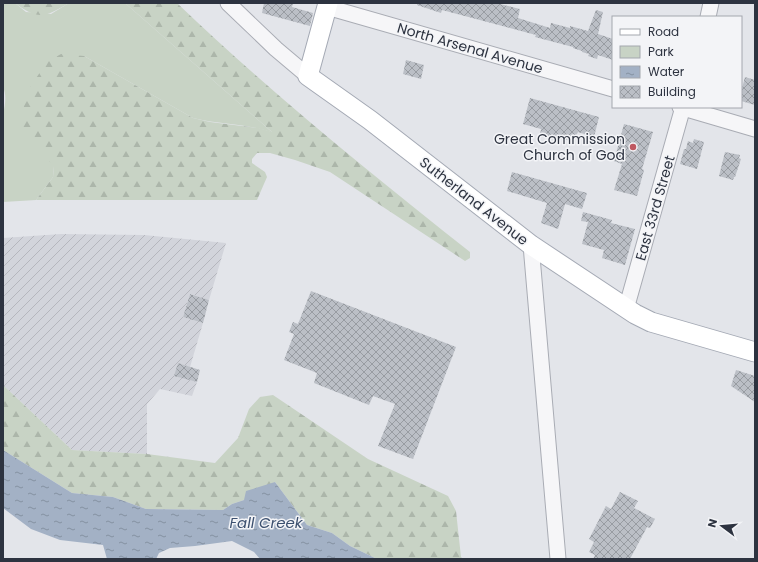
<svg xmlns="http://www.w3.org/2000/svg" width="758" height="562" font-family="Poppins,sans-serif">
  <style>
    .industrial { fill: url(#industrial-furrows) }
    .green { fill: #c8d3c5 }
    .forest { fill: url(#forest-firs) }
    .water { fill: url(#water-ripples) }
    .building { fill: url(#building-cross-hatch) }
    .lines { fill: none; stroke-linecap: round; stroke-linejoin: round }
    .minor-casing { stroke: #a9acb4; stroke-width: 17 }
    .major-casing { stroke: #a4a9b4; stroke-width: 21 }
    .minor { stroke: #f6f6f8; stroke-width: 15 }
    .major { stroke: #fff; stroke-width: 19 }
    .poi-dot { fill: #bf5861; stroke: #f3f4f7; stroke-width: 1.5 }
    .labels { text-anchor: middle; stroke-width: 3; stroke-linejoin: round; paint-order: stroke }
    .street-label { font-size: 14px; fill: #2d3340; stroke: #f3f4f7 }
    .poi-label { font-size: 14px; fill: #2d3340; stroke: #f3f4f7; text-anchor: end }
    .water-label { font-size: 15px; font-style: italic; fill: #3c506f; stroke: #f3f4f7 }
  </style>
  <defs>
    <pattern id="industrial-furrows" width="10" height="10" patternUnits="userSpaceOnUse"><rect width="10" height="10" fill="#d2d4db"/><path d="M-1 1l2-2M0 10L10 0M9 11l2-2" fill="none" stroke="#b5b6bd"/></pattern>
    <pattern id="forest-firs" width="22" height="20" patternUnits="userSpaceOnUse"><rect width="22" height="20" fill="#c8d3c5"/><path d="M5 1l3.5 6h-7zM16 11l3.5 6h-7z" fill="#acb6aa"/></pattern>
    <pattern id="water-ripples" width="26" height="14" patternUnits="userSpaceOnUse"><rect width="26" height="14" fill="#a3b1c5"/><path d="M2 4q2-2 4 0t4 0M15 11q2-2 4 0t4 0" fill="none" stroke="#8591a1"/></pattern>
    <pattern id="building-cross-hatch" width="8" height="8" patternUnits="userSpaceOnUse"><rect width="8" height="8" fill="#bbbfc6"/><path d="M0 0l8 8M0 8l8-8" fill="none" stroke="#989ca2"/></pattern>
  </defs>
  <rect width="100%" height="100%" fill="#e3e5ea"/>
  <path class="industrial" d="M61,234L144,235L226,243L209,300L190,294L183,317L203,323L190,367L178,363L175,376L197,382L192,396L160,389L147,404V454L72,450L3,385V238Z"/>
  <path class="green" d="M3,3H15L26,12L51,14L69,3H125L273,133C247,123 220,125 193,118L84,56L54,166L53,177L36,200L3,202V114C5,106 7,95 3,87Z"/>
  <path class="forest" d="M15,3H69C45,17 39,21 15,3Z
    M125,3H177C270,92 369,172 470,252V258L465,261L330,172L295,160L270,153H257L252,159V163L265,172L267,177L257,200H36L53,177L54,166L23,135L20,118L30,87L47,62L61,54L84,56L193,118L210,122L259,128L272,132Z
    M3,385L72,450L147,454L215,463L238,438L249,409L260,397L273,395L368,459L448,496L456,511L461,557L463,559H377L350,546L332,533L307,525L275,482L244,500L232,504L223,510L146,509L113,497L72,493L3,450Z"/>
  <path class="water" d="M3,450L72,493L113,497L146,509L223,510L232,504L244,500L246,491L275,482L307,525L332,533L350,546L377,559H260L254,552L232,541L195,546L170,548L159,553L156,559H107L103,545L60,540L31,529L3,508Z"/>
  <path class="building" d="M264,3H293L292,7L313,13L310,26L262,13Z
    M417,3H496L520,9L518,18L550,28L551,23L570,28V26L588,31L596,10L603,12L598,34L613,39V60L598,55L597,59L588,56L589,54L582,52V51L573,48V47L535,37L536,35L442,10L441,13L417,5Z
    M406,60L424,65L421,79L403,74Z
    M745,77L755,80V105L741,101V92Z
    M530,98L599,117L594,137L578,132L573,142L550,135L549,138L540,135L541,129L523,124Z
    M624,124L653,132L642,169L644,170L637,196L614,190L622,164L614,161Z
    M694,139L704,142L697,169L680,164L684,149H686L688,141L693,143Z
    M725,152L740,155L739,158L741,159L735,177H734L733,180L719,176Z
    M512,172L587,193L582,209L565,204L558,229L541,223L547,203L507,191Z
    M583,212L612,220L611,223L635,229L625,265L602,258L604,250L582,244L588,222L581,221Z
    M311,291L456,347L413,459L378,446L395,404L373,396L369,405L314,383L317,373L284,360L294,334L289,332L293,322L298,324Z
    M190,294L209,300L203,323L183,317Z
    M178,363L200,370L197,382L174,376Z
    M736,370L755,376V402L731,386Z
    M620,492L638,501L634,508L655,519L650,528L647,527L630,559H593L595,555L589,552L594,542L589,539L606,506L611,509Z"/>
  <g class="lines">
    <g class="minor-casing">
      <path id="minor" d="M228,3L276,49L308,76
        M327,7L613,89
        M708,17L711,3
        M680,107L755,129
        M531,245L558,559
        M626,309L683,107"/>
    </g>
    <g class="major-casing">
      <path id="major" d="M328,3L308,76L370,120L531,245L635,314L651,322L755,352"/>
    </g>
    <use href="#minor" class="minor"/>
    <use href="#major" class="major"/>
  </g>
  <circle class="poi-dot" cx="633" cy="147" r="4"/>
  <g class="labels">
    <g class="street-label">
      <text transform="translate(470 48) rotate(16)" y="5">North Arsenal Avenue</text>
      <text transform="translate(474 201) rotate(38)" y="5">Sutherland Avenue</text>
      <text transform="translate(655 208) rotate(-74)" y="5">East 33rd Street</text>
    </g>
    <g class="poi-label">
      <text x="625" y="144">Great Commission<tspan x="625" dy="16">Church of God</tspan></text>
    </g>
    <g class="water-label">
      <text x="266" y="528">Fall Creek</text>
    </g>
  </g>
  <rect width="758" height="562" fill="none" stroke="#2d3340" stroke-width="8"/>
  <rect x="612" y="16" width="130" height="92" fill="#f3f4f7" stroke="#a4a7ae"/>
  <rect x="620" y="29" width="20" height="6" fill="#ffffff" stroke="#a4a7ae"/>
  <text x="648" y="36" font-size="12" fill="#2d3340">Road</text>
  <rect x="620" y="46" width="20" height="12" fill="#c8d3c5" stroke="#a4a7ae"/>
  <text x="648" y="56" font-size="12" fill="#2d3340">Park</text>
  <rect x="620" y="66" width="20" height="12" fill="url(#water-ripples)" stroke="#a4a7ae"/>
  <text x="648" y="76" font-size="12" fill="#2d3340">Water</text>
  <rect x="620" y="86" width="20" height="12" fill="url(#building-cross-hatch)" stroke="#a4a7ae"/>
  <text x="648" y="96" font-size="12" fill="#2d3340">Building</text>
  <g transform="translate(722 526) rotate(286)" stroke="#f3f4f7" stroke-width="3" paint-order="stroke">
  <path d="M0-3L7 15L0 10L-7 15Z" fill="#2d3340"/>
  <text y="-6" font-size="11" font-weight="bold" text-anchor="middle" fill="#2d3340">N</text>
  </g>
</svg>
